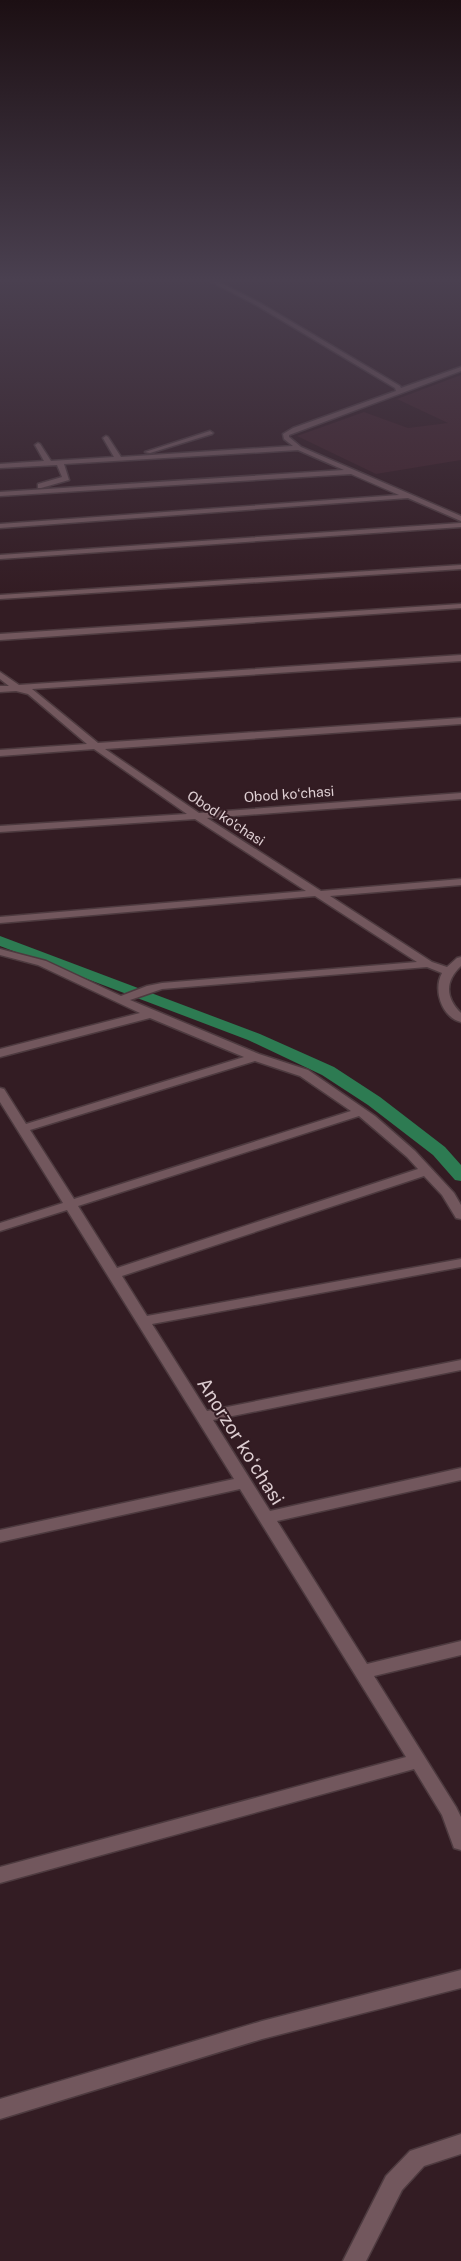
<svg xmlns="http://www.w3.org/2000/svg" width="461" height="2261" font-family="'Public Sans',sans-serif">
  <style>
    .built { fill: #40222b }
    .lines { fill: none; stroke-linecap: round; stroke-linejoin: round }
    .canal { fill: #2d7b52; fill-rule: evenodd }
    .minor-casing { stroke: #4d3a3f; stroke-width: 3 }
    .minor { fill: #72575d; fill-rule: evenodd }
    .labels { text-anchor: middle; stroke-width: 4; stroke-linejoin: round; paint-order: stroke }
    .far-street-label { font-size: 14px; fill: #ddcdd1; stroke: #331c23 }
    .near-street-label { font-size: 19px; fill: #ddcdd1; stroke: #331c23 }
  </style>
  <rect width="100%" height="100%" fill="#331c23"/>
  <path class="built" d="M461,375V460L376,474L297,436L364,412L408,428L448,423L397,399Z"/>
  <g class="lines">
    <path class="canal" d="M0,936L260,1034L334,1067L380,1097L445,1147L461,1165V1181L455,1180L433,1155L368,1105L322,1075L248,1040L0,946Z"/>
    <g class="minor-casing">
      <path id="minor" d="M204,278H211L260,303L400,386L401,388L461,367V371L289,435V437L301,447L461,516V521L408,498L0,528V524L399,495L351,474L0,496V492L344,470L298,450L64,464L69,480L41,488H38V484L62,477L57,465L0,468V464L44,461L35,445L38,443L40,444L51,461L114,457L103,438L106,436L108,437L121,457L293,446L284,439L283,434L293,428L396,391L395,388L256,305Z
        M210,431L213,433L212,434L150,453L145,452Z
        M461,523V527L0,559V555Z
        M461,565V569L0,599V595Z
        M461,604V608L0,640V634Z
        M461,655V661L32,689L98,743L461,718V724L105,749L199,813L461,793V799L207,818L321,891L461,879V885L330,896L432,962L447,967L457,958L461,957V966C445,981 445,997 461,1013V1022C441,1017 433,989 442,973L427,967L162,989L130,1000L259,1054L308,1070L375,1116L415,1151L454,1193L461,1205V1219L456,1218L442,1195L424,1176L122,1276L147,1316L461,1259V1267L152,1324L207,1411L461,1360V1370L213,1420L270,1511L461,1468V1480L277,1521L367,1664L461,1641V1655L374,1676L456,1807L461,1817V1850L454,1848L442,1815L414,1769L0,1883V1867L406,1757L240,1489L0,1542V1530L234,1479L67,1210L0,1231V1223L63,1203L0,1102V1088L4,1089L26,1124L244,1057L150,1018L0,1057V1049L140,1013L38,965L0,955V949L46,961L121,996L147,986L162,983L417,962L315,896L0,923V917L306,891L195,819L0,832V826L187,814L94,749L0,756V750L87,744L28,694L16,691L0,692V686H9L0,679V672L19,685ZM255,1061L300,1076L351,1111L74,1199L30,1130ZM359,1116L407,1157L418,1169L117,1268L78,1206Z
        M461,1970V1988L262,2039L0,2119V2099L262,2021Z
        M461,2134V2154L424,2166L402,2190L366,2261H343L386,2176L410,2151Z"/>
    </g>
    <use href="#minor" class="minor"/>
  </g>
  <linearGradient id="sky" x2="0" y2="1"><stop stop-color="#1c0f13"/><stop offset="0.47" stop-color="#4a4050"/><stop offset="1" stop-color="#4a4050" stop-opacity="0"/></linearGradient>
  <rect width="461" height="595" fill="url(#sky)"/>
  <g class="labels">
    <g class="far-street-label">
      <text transform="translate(289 794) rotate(-4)" y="5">Obod koʻchasi</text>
      <text transform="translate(226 818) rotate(33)" y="5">Obod ko'chasi</text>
    </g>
    <g class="near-street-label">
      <text transform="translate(241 1441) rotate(58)" y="7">Anorzor koʻchasi</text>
    </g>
  </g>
</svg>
